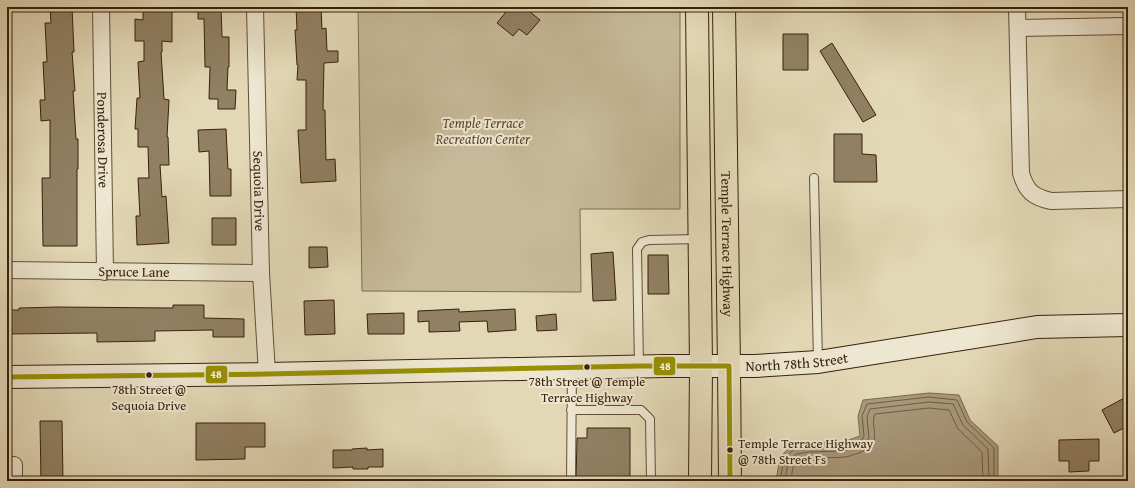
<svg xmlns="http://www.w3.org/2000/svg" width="1135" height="488" font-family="'Gentium Book Plus',serif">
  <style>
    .green { fill: #c6b999; stroke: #7f6c52 }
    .water { fill: #a9997c; stroke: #7c694f }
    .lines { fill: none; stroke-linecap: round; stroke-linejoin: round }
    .shore { stroke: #705c44; stroke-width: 1 }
    .building { fill: #918064; stroke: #38200c }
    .lane-casing { stroke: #634e36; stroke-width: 10 }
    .street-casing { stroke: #634e36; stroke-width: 18 }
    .secondary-casing { stroke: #38200c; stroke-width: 24 }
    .primary-casing { stroke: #38200c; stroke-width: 24 }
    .lane { stroke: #ede6d0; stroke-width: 8 }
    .street { stroke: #ede6d0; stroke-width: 16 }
    .secondary { stroke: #ede6d0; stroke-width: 22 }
    .primary { stroke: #e3d8b6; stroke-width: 22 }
    .bus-1-casing { stroke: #ede6d0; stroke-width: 8 }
    .bus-1 { stroke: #989004; stroke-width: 5 }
    .bus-dot { fill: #38200c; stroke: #ede6d0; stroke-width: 1.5 }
    .labels { text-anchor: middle; stroke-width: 4; stroke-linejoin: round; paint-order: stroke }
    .bus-label { font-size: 13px; fill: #38200c; stroke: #ede6d0 }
    .park-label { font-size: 14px; font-style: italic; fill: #5c462f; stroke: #ede6d0 }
    .street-label { font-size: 14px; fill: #38200c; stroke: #ede6d0 }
    .line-badge { stroke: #ede6d0; stroke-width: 1.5 }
    .badge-label { font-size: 11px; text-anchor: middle; font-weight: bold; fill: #fff }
  </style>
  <rect width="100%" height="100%" fill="#e3d8b6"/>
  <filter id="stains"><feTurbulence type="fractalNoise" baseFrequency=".005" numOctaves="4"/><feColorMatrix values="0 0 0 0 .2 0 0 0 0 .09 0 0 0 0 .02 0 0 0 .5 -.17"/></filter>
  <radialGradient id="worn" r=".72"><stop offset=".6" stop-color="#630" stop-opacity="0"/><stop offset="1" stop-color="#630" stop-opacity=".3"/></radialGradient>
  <path class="green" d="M358,7H680V209H580L581,292L362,291Z"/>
  <path class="water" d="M929,393L959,395L970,420L998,446V481H776L780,457L792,445L808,443L843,442L860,436L858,416L863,400Z"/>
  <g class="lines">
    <path class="shore" d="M780,481L784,459L794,449L809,447L843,446L862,440L864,436L862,416L867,404L929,397L957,400L967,422L994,448V481
      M785,481L788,462L796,454L809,452L844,451L865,443L869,438L867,417L870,409L929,402L953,404L963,425L988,449L989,481
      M791,481C792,476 792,467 795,463C803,454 832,459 844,457C849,457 854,454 859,453C863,451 867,450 870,447C880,437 870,424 875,414L929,408L949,410L958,429L982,452L983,481"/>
  </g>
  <path class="building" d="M50,7H72L74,52H72L75,91H73L76,139H78V169H77V246H43L42,178H50V120L41,121L40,100H45L43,62H47L45,23H51Z
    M143,7H172V42L162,41V52H161L164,99L169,100L167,137H168L169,165H160L162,197L166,196L169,243L137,245L136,216H140L138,178H149L148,147H138V129H135L137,98H140L138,62L144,61V41H135V19L143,20Z
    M198,7H221L222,37H229V67H228L227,90H236L235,109H218V99H209L210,67H205L204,19H198Z
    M296,7H321L322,29L326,28L327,51H338V62L324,63L323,110H325L326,160L335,159L336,181L301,183L298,130H306V80H297L298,65H297L295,30H297Z
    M510,7H524L540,20L527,35L519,29L513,36L497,23Z
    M783,34H808V70H783Z
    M832,43L876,115L863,122L820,51Z
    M226,129L228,169H231V196H210L209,151L199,152L198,130Z
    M834,134H862V154L876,155L877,182H834Z
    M212,218H236V245H212Z
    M309,247H327L328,267L309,268Z
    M613,252L616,300L593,301L591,254Z
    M648,255H668L669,294H648Z
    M334,300L335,334L305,335L304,301Z
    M173,305H204V318L244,319V337H213V330L155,331V341L97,342V333L7,334V310H19V308L58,307L173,308Z
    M459,309V312L515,309L516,330L488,332L487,321L459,322L460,331L429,332V321L418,322V311Z
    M404,313V334H368L367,314Z
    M556,314L557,330L537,331L536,316Z
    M1128,396V426L1114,433L1102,410Z
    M40,421H62L63,481H41Z
    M196,423H265V447H245V459L196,460Z
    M587,428H630V481H576L577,438H587Z
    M1099,439V461H1089V471L1069,472V461H1059V440Z
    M367,448V450L383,449V467H368V469H353V467L333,468V450H352V449Z"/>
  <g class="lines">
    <g class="lane-casing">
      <path id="lane" d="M814,178L818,362
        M639,366L637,249L642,242L649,240L699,239
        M571,410H641L650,419L651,481
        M571,481L572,368"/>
    </g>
    <g class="street-casing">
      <g id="street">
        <path id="s1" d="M101,7L105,272"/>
        <path id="s2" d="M255,7L261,273L267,374"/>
        <path d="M1017,7L1021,173C1026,191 1033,197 1051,201L1128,199"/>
        <path d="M1018,28L1128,26"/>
        <path id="s3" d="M7,270L261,273"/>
        <path d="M7,465H14V481"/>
      </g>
    </g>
    <g class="secondary-casing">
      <g id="secondary">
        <path id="s4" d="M7,377L267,374L665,366H755L818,362L1037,327L1128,325"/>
      </g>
    </g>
    <g class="primary-casing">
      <g id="primary">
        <path d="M697,7L701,366L700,481"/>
        <path id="s5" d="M724,7L729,366L730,481"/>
      </g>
    </g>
    <use href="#lane" class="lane"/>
    <use href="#street" class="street"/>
    <use href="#secondary" class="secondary"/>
    <use href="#primary" class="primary"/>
    <g class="bus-1-casing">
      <path id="bus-1" d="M7,377L267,374L639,366H729L730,481"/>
    </g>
    <use href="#bus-1" class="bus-1"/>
  </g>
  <g class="bus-dot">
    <circle cx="587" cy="367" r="3.5"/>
    <circle cx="149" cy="375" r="3.5"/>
    <circle cx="730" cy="450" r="3.5"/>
  </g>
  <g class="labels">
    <g class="bus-label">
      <text x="587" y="386">78th Street @ Temple<tspan x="587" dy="16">Terrace Highway</tspan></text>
      <text x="149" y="394">78th Street @<tspan x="149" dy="16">Sequoia Drive</tspan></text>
      <text x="738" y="448" text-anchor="start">Temple Terrace Highway<tspan x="738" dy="16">@ 78th Street Fs</tspan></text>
    </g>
    <g class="park-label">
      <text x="483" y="128">Temple Terrace<tspan x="483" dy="16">Recreation Center</tspan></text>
    </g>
    <g class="street-label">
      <text dy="5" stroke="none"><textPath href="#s1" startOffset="133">Ponderosa Drive</textPath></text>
      <text dy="5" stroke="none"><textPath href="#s2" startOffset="184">Sequoia Drive</textPath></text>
      <text dy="5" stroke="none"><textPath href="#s5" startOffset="237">Temple Terrace Highway</textPath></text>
      <text dy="5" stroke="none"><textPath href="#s3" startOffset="127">Spruce Lane</textPath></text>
      <text dy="5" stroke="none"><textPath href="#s4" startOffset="790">North 78th Street</textPath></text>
    </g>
  </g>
  <g class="line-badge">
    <rect x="653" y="356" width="23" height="20" rx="4" fill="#989004"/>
    <rect x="205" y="365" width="23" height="19" rx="4" fill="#989004"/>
  </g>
  <g class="badge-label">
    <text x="665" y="370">48</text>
    <text x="216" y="378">48</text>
  </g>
  <rect width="1135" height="488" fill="none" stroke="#e3d8b6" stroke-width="24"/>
  <rect x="8" y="8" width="1119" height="472" fill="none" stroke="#38200c" stroke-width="2"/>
  <rect x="12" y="12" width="1111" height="464" fill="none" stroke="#38200c"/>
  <rect width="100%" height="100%" filter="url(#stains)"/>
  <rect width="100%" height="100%" fill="url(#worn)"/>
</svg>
